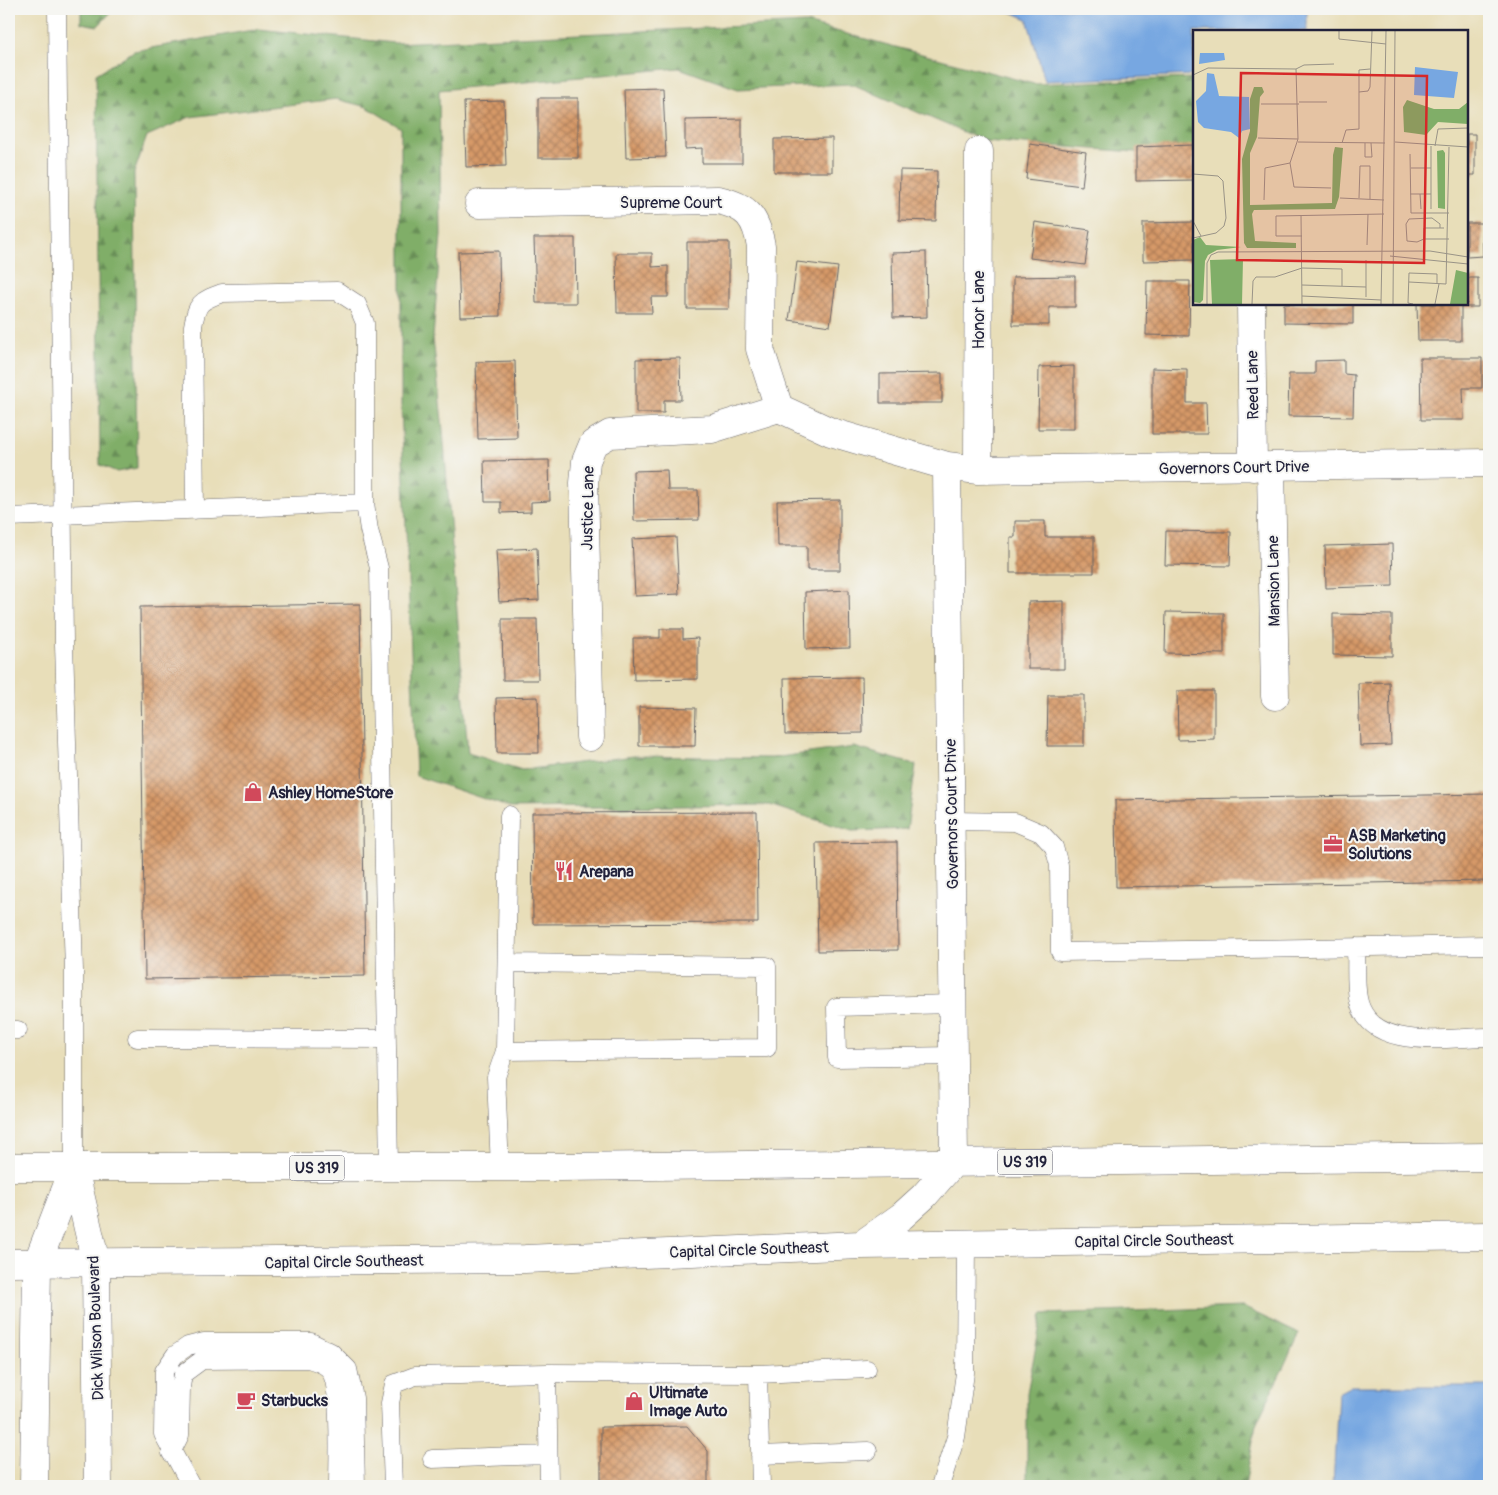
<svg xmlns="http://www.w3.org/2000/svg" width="1498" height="1495" font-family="Pangolin,sans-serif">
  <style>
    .forest { fill: url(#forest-firs); stroke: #516852 }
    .water { fill: #77a7e1; stroke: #4c648e }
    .building { fill: url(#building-cross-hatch) }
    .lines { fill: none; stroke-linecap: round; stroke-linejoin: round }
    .service-casing { stroke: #676467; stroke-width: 19 }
    .minor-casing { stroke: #676467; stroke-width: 29 }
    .primary-casing { stroke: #676467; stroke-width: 29 }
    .service { stroke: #fff; stroke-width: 18 }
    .minor { stroke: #fff; stroke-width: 28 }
    .primary { stroke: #fff; stroke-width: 28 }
    .labels { text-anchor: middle; stroke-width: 4; stroke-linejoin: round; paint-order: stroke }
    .shield { fill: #f6f6f2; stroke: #626272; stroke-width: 1 }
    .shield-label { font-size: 15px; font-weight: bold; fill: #22223b }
    .street-label { font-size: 16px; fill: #22223b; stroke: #f6f6f2 }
    .poi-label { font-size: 16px; font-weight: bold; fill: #22223b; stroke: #f6f6f2; text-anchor: start }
    .inset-road { fill: none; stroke: #999387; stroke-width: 1 }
    .view { fill: #d62828; fill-opacity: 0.15; stroke: #d62828; stroke-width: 2.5 }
    .inset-edge { fill: none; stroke: #22223b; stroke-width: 2.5 }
  </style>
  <defs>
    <pattern id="forest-firs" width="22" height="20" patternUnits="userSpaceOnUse" patternTransform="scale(1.25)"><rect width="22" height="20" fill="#80ae68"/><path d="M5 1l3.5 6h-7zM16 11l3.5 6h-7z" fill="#688d57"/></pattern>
    <pattern id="building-cross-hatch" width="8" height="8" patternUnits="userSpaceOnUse" patternTransform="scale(1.25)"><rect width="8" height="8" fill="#d69967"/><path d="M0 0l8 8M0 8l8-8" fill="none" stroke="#ad7c56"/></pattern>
  </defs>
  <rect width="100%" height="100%" fill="#f6f6f2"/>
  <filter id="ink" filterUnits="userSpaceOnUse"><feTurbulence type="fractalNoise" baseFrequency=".02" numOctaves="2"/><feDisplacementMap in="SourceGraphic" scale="10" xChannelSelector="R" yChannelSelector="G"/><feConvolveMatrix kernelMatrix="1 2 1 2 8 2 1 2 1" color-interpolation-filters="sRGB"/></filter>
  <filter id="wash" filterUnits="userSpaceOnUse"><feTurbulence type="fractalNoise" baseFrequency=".0096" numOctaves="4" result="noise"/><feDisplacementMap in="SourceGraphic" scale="20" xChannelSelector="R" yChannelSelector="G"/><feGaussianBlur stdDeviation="1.12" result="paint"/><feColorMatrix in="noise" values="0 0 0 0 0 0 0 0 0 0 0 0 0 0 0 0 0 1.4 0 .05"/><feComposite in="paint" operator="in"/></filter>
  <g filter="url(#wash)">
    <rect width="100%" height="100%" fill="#e8deb9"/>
    <path class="forest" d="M81,9H114L98,26L81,23Z
      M806,23L1034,84L1194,78V153H1149L984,141L852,84L738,89L679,68L439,90L441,235L433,338L443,430L468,753L522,770L634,756L772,758L854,747L916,765L907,829L852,831L769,805L511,808L416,776L401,406V128L367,107L336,99L190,117L147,136L134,173L137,468L117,472L100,465L96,74L134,51L258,29L395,43Z
      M1243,1307L1299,1334L1256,1425L1245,1486H1027V1393L1042,1314Z"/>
    <path class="water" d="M1004,9H1307V31H1194V75L1045,81L1027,19Z
      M1351,1386H1489V1486H1333L1338,1393Z"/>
    <g id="blocks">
      <path class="building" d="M663,88L666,157L626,158L624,89Z
        M538,98H578V158H538Z
        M504,101L506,166L466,167L464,102Z
        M742,119V163H702V148L685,149V120Z
        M1467,134H1475V175H1467Z
        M832,138V172H774V139Z
        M1030,144L1086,152L1082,186L1026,179Z
        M1193,145L1194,180L1136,181V147Z
        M900,170L937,171L936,221L899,220Z
        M1035,222L1090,230L1085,265L1030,258Z
        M1194,222V260L1143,261V223Z
        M1467,223H1482L1483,256L1467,257Z
        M534,238H575L576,303H536Z
        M687,242H729V309H687Z
        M499,251L500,316L460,317L458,252Z
        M926,252L927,317L893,318L892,253Z
        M616,253H652V267L668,266V297H651L652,313H617Z
        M797,262L838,267L830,326L789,320Z
        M1075,276V307H1049V325H1013V277Z
        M1467,278H1478V307H1461V341H1418L1417,304H1467Z
        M1147,281H1190L1189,336L1146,335Z
        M1284,304H1353V324L1284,323Z
        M680,358L681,400H664V413H636V359Z
        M1420,358H1482V388H1463L1464,420H1421Z
        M1344,360V374L1354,375L1353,417L1288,416L1289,374H1315V361Z
        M515,361L517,438L478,439L476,362Z
        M1074,366V429H1038L1039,367Z
        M1152,368L1187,369V403H1206L1207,434H1152Z
        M942,373V403H880V374Z
        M549,460L550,501L531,502V512L501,513V502H485L484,461Z
        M667,470L668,490H698L699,520L634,521L633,471Z
        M840,500V570H807V546H778L777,501Z
        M1015,521H1045V537H1094V573H1010V537H1015Z
        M1166,531L1231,532L1230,566L1165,565Z
        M676,537L679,594L635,596L632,539Z
        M1392,544L1393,586L1326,588L1325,546Z
        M537,548L539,600L499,602L496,550Z
        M849,590L850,648L806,649L805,592Z
        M1064,601V669H1028V602Z
        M360,604L365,976L145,979L140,607Z
        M1166,612L1224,613V654L1165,653Z
        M1333,614L1392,615V656L1333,655Z
        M502,619H537L538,680H503Z
        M660,629H683V639L698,638V679L634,680L633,638H660Z
        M862,677L863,733L785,734L784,678Z
        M1389,682L1391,745L1360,746L1358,683Z
        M1177,691H1214V739L1178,740Z
        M1048,695H1084V746H1047Z
        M538,697L539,753H497L496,698Z
        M639,707L696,708L695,746H639Z
        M1489,794V881L1116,887L1115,800Z
        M757,812L758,923L533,924L532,813Z
        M897,842L898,950L818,951L816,843Z
        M687,1426L708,1451V1486H601V1427Z"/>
    </g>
  </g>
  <g filter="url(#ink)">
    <use href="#blocks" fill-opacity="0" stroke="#676467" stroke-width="1"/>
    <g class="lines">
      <g class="service-casing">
        <path id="service" d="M57,9L64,644L74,971V1168
          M195,510L193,326C197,303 200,301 222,293L337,291L357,304L365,323V503L369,530L379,568L389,1168
          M9,517L365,503
          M951,821L1015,822L1041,833L1054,847L1059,865L1060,952L1489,945
          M1356,947C1357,964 1355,982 1358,998C1368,1053 1448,1037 1489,1037
          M952,1004L836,1007L837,1058L953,1056
          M9,1030H18
          M137,1038L387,1039
          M505,1051L767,1048V966L507,963
          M500,1168L496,1077L505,1051L509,815
          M547,1373L549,1486
          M758,1374L761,1486
          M171,1453L180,1435L181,1387L183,1374L202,1360L308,1359C316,1361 323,1363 329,1369C342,1385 338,1463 338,1486
          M760,1455L868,1451
          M432,1459L548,1455
          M191,1486L163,1434L164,1371L175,1355L188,1346L204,1342H311L331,1352L348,1369L354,1398L356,1486
          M393,1486L390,1403L394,1384L415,1376L547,1373L758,1374L867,1369
          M940,1486L956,1437L965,1373L966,1243"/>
      </g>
      <g class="minor-casing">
        <path id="minor" d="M479,204L718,200C747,206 756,217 761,246L760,349L779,408
          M1251,304L1253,467
          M779,408L831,432L947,466L978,470L1489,463
          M947,466L954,1162
          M1271,467L1275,696
          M978,470L979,151
          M590,737L584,483L586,461L593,444L610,434L712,429L779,408
          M74,1168L96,1263L98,1486
          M34,1486L37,1264L74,1168"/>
      </g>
      <g class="primary-casing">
        <path id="primary" d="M9,1167H560L1489,1157
          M861,1245L902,1216L924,1196L954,1162
          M9,1263L525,1259L861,1245L1489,1236"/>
      </g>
      <use href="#service" class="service"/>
      <use href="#minor" class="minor"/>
      <use href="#primary" class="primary"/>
    </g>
  </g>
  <defs>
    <g id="shop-bare" transform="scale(1.5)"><path d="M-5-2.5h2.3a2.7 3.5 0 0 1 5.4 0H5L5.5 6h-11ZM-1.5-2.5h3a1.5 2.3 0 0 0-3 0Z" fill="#d1495b" stroke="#f6f6f2" stroke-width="2.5" paint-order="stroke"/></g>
    <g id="office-bare" transform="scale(1.5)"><path d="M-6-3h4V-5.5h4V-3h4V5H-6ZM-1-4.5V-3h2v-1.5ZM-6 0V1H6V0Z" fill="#d1495b" stroke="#f6f6f2" stroke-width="2.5" paint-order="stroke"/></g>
    <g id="restaurant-bare" transform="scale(1.5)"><path d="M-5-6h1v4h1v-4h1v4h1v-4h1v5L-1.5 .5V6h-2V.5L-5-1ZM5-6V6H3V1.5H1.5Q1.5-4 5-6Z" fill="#d1495b" stroke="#f6f6f2" stroke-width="2.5" paint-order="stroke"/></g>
    <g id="cafe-bare" transform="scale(1.5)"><path d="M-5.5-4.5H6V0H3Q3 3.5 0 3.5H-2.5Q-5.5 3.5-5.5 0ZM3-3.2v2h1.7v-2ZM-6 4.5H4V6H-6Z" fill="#d1495b" stroke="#f6f6f2" stroke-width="2.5" paint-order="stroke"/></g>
  </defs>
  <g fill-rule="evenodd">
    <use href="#shop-bare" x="253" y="792"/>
    <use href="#office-bare" x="1333" y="844"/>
    <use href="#restaurant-bare" x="564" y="871"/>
    <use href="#cafe-bare" x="246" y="1400"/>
    <use href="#shop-bare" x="634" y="1401"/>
  </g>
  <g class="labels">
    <g class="shield">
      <rect x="997.5" y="1149.5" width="55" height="25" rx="4"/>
      <rect x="289.5" y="1155.5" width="55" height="25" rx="4"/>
    </g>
    <g class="shield-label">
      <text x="1025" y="1167">US 319</text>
      <text x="317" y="1173">US 319</text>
    </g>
    <g class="street-label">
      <text x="671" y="208">Supreme Court</text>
      <text transform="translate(978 310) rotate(-90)" y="6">Honor Lane</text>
      <text transform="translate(1252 385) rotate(-91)" y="6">Reed Lane</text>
      <text transform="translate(1234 467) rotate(-1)" y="6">Governors Court Drive</text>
      <text transform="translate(587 508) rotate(-89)" y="6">Justice Lane</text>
      <text transform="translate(1273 581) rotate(-91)" y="6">Mansion Lane</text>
      <text transform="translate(951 814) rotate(-91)" y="6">Governors Court Drive</text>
      <text transform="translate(1154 1240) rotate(-1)" y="6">Capital Circle Southeast</text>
      <text transform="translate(749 1249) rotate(-2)" y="6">Capital Circle Southeast</text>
      <text transform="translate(344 1261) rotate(-1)" y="6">Capital Circle Southeast</text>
      <text transform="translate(95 1328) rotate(-92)" y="6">Dick Wilson Boulevard</text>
    </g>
    <g class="poi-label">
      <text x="268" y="798">Ashley HomeStore</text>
      <text x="1348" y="841">ASB Marketing<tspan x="1348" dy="18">Solutions</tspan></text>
      <text x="579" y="877">Arepana</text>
      <text x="649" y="1398">Ultimate<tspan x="649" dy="18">Image Auto</tspan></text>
      <text x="261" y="1406">Starbucks</text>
    </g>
  </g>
  <g transform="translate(1193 30)">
    <rect width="275" height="275" fill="#e8deb9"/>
    <path d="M61,57H69L71,62L67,67L64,107L57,123V175L139,173L140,125L142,117L150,118L146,167L142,179L61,180L59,184L62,211L103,213V218H54L51,213L49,129L57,101V69ZM214,70L241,79H266L275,72V94L245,92L233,105L211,102L210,77ZM250,120L252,123V179L245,178L244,121ZM7,207L13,215L48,217L24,220L15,225L12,231L10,270L7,273L0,272V210ZM50,229L49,274H19L17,230ZM263,240L275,243V274H257Z" fill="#80ae68"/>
    <path d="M7,23H31L32,30L6,34ZM222,37L265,42L261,68L221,65ZM14,43L21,44L26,66L56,67L57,99L49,101L46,108L38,102L11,98L5,92L3,71L13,61Z" fill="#77a7e1"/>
    <path class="inset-road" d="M146,1V9L193,14M103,39L111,35L141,34M0,45L15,38L103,39L105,109L97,133M166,62L175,61L177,57L179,1M106,72H134M68,74H106M65,108L105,109M105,112L192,113M202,112L275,117M149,113L153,100L166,99V40L177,39M172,113V127H179L178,113M238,116V179M242,116L245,99L275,98M217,124L218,183H256M97,133L101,157L138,158M218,138H238M0,144L25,146L30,151L33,188L31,196L23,203L0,208M217,164H238M227,164L228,179M147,168L191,170M166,168L167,136H177V169M71,170L72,138L97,133M108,185L109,274M0,191L8,206M251,198H231V209H256M109,206H83V186L191,184M231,209L224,212L214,211L213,194L216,189L239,188L247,194V198M174,215L175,184M197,226L275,234M216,252L253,254L256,117M109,255L173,257M109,266L188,270M173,267V230M14,274V233L18,225L25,222L237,221L275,227M59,274L60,251L63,247H82L109,238L149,239V256M188,274L193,1M200,274L202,1M220,274L215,273L216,243L244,244V254M242,274L246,254"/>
    <path class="view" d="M48,43L234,46L231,233L44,230Z"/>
    <rect width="275" height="275" class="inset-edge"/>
  </g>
  <rect width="1498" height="1495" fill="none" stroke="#f6f6f2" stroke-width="30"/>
</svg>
